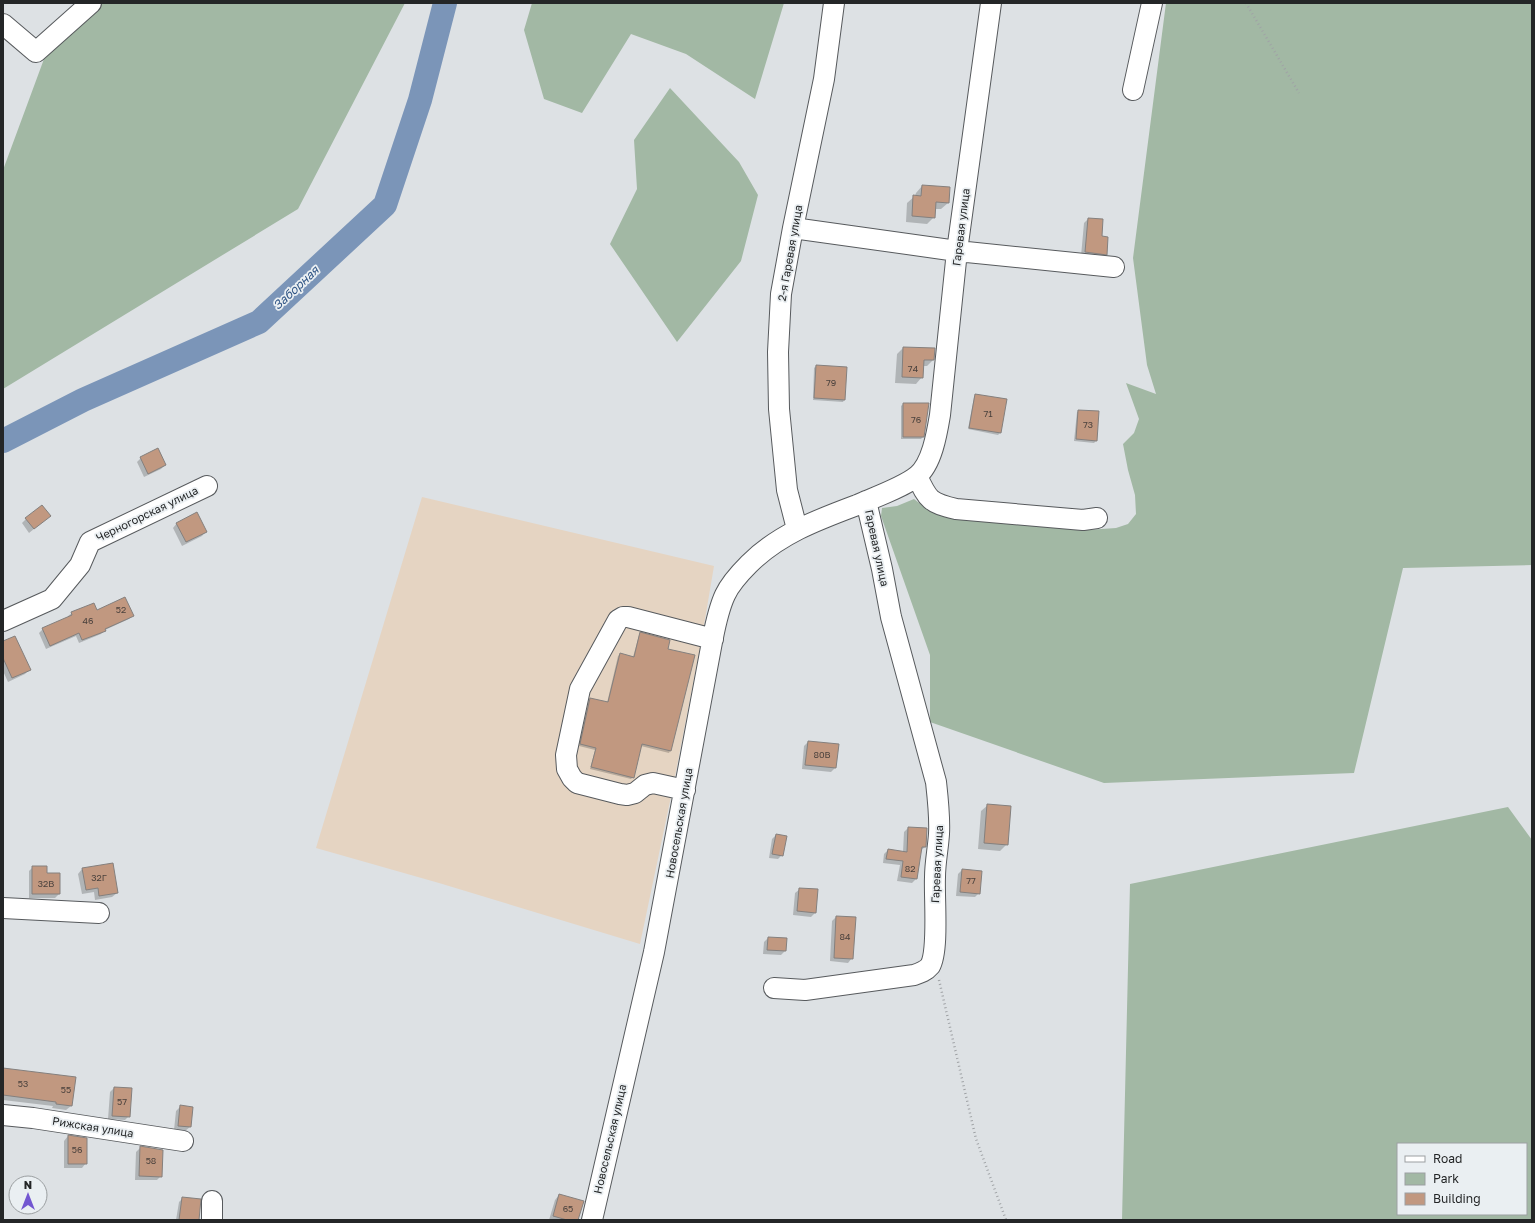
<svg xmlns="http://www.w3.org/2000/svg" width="1535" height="1223" font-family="'Golos Text',sans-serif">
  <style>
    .industrial { fill: #e5d4c2 }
    .green { fill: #a2b8a4; fill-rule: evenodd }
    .shadow { fill: #0003 }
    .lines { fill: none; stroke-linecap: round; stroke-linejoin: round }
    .river { stroke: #7b95b8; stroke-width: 24 }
    .building { fill: #c19880; stroke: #84807e }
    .minor-casing { stroke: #575a5d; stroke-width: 22 }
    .path { stroke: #a0a3a6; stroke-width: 2.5; stroke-dasharray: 1 3; stroke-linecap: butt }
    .minor { stroke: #fff; stroke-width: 20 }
    .labels { text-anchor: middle; stroke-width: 3.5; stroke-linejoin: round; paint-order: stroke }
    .number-label { font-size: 9px; fill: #4b423d }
    .street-label { font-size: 11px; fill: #242627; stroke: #eaeff2 }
    .water-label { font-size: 12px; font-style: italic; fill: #315686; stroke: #eaeff2 }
  </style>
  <rect width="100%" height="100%" fill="#dde1e4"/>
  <path class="industrial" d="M422,497L714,566L702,637L673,787L640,944L439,883L316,848Z"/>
  <path class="green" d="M88,3H405L298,209L3,389V170L51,40Z
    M532,3H784L755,99L686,54L631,34L582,113L544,99L524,30Z
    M1166,3H1532V565L1403,568L1354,773L1104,783L930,722V655L881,516L882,508L897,506L914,499L923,506L958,519L1087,530L1116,528L1128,524L1136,514L1135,495L1128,470L1123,444L1134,433L1139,419L1126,383L1156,394L1147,365L1133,258Z
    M670,88L739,162L758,195L741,261L677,342L610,244L637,189L634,140Z
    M1508,807L1532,840V1220H1122L1130,884ZM1398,1144H1526V1214H1398Z"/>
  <path class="shadow" d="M922,186L948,203L941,209H934V217L927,224L906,222L907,203L915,196L916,193Z
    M1088,219L1106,254L1101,258L1081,256L1084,223Z
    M903,348L933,360L927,366H923L922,377L916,384L895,383L897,354Z
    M816,366L844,400L843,402L813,400L814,368Z
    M976,395L1006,400L1000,433L998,435L968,429L974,397Z
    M903,404H928L923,437L921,439H901V406Z
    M1079,411L1096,441L1094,443L1074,441L1077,412Z
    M141,458L165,465L161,469L144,477L137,462Z
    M26,519L45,520L29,533L22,523Z
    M177,523L206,531L202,536L182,546L173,528Z
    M97,611L132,616L129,619L105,630L101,634L79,643L76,636L46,649L39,633L43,629L68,618V616L72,613Z
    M640,633L667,649L670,751L669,753L641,746L633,777L631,779L590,769L595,750L579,746L589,700L590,699L607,703L618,656L620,654L633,657L639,635Z
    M3,642L29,670L25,674L8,682L3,671Z
    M808,742L835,768L831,772L802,769L804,746Z
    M988,805L1007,844L1000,851L978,849L981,811Z
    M908,828L925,847L920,851L916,879L912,883L897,881L900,865L883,863L884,854L888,850L903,852L904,832Z
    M776,835L782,855L778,859L769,858L772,839Z
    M33,867L46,874L60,893L55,898H29V871Z
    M82,869L117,893L112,897L95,900L94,892L82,894L78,874Z
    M962,870L979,893L975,897L956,896L958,874Z
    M800,889L815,913L811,917L793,915L795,893Z
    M836,917L852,958L848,963L830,961L832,921Z
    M768,938L785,951L781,955L763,954L764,942Z
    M3,1069L71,1106L66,1110L52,1108L53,1106L3,1100Z
    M114,1088L129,1116L125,1120L108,1119L110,1092Z
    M181,1106L192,1108L190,1127L185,1131L174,1130L176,1111Z
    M68,1136L86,1163L82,1168H64V1141Z
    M141,1147L161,1176L157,1180H135L136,1152Z
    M559,1195L577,1220H549L555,1200Z
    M183,1198L198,1220H176L179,1202Z
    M235,1219L248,1220H233Z"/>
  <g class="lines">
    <path class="river" d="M3,441L83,400L259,322L385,205L420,100L445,3"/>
  </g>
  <path class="building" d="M922,185L950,187L949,203L936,202L935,218L912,216L913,195L921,196Z
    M1088,218L1103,219L1102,236L1108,237L1107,255L1085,252Z
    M903,347L935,348L934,360H924L923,378L902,377Z
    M816,365L847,367L845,400L814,398Z
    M975,394L1007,399L1001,433L969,428Z
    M903,403H929L924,437H903Z
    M1078,410L1099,411L1097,441L1076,439Z
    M158,448L166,465L148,474L140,457Z
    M42,505L51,516L34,529L25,518Z
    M197,512L207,532L186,542L176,523Z
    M125,597L134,616L105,629L106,631L82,640L79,633L50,646L42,628L72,615L71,612L94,603L97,610Z
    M640,632L670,640L668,649L695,655L671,751L642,744L634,778L591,767L596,748L580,744L590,698L608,702L620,653L634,657Z
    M15,636L31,670L12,678L3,658V641Z
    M808,741L839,744L836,768L805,765Z
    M987,804L1011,806L1008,845L984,843Z
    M908,827L927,828L926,847H922L917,879L901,877L903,861L886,859L888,849L907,852Z
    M776,834L787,836L783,856L772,854Z
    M113,863L118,893L99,896L98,888L86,890L82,868Z
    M32,866H47V873H60V894H32Z
    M962,869L982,871L980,894L960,892Z
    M799,888L818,889L816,913L797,911Z
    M836,916L856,917L853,959L834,958Z
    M768,937L787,938L786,951L767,950Z
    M3,1068L76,1077L72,1106L56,1104V1102L3,1095Z
    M114,1087L132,1088L130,1117L112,1116Z
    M180,1105L193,1107L191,1127L178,1126Z
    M68,1135L87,1138V1164H68Z
    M140,1146L163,1150L162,1177L139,1176Z
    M559,1194L584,1201L578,1220H567L553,1216Z
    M182,1197L201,1199L199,1220H179Z"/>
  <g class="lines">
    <g class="minor-casing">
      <path id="minor" d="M3,24L36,52L91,3
        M1133,90L1152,3
        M793,228L957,251L1114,267
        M917,476C928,500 930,503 956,509L1083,520L1097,518
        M797,529L787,490L779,409L778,352L781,294L793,228L824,79L834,3
        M3,621L52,599L80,565L90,542L207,486
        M685,790L653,783L645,785L635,793L627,795L620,794L577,783L572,778L567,769L566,755L580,689L618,620L623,617H628L713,639
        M3,908L99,913
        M774,988L805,990L914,975C920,973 926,971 930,966C939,951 934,897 935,877C935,863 938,849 939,834C940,817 938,800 936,782L891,617L882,569L866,501
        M3,1115L33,1118L183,1141
        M212,1201V1220
        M592,1220L654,952L712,642C715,627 718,610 725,595C730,584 740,573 749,564C779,534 817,520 857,505C873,498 904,487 917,476C932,464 937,433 940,415L957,251L991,3"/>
    </g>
    <path class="path" d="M1246,3L1299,93
      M939,980L976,1139L1006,1220"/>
    <use href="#minor" class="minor"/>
  </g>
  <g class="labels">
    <g class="number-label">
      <text x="913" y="372">74</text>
      <text x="831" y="386">79</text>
      <text x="988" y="417">71</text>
      <text x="916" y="423">76</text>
      <text x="1088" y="428">73</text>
      <text x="121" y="613">52</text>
      <text x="88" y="624">46</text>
      <text x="822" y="758">80В</text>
      <text x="910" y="872">82</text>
      <text x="99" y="881">32Г</text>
      <text x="971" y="884">77</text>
      <text x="46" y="887">32В</text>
      <text x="845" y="940">84</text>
      <text x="23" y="1087">53</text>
      <text x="66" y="1093">55</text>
      <text x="122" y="1105">57</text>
      <text x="77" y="1153">56</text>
      <text x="151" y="1164">58</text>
      <text x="568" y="1212">65</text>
    </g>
    <g class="street-label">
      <text transform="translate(961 227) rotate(-83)" y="4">Гаревая улица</text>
      <text transform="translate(790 253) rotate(-80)" y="4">2-я Гаревая улица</text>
      <text transform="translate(147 514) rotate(-26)" y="4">Черногорская улица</text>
      <text transform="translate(877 548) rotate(78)" y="4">Гаревая улица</text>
      <text transform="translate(679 823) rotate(-80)" y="4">Новосельская улица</text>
      <text transform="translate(937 864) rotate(-87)" y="4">Гаревая улица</text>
      <text transform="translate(93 1127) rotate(9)" y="4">Рижская улица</text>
      <text transform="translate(610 1139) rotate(-77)" y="4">Новосельская улица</text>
    </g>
    <g class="water-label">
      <text transform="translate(296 288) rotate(-43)" y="4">Заборная</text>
    </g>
  </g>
  <rect width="1535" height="1223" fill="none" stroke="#242627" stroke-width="8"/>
  <rect x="1397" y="1143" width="130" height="72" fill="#eaeff2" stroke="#9b9fa1"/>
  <rect x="1405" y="1156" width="20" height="6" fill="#ffffff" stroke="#9b9fa1"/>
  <text x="1433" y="1163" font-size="12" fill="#242627">Road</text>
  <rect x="1405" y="1173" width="20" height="12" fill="#a2b8a4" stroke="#9b9fa1"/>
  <text x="1433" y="1183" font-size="12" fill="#242627">Park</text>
  <rect x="1405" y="1193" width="20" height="12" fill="#c19880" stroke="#9b9fa1"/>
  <text x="1433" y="1203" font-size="12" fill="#242627">Building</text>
  <g transform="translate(28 1195)"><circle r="19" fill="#eaeff2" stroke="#9b9fa1"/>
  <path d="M0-3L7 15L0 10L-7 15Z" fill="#7357d1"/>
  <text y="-6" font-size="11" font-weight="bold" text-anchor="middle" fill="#242627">N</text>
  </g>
</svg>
